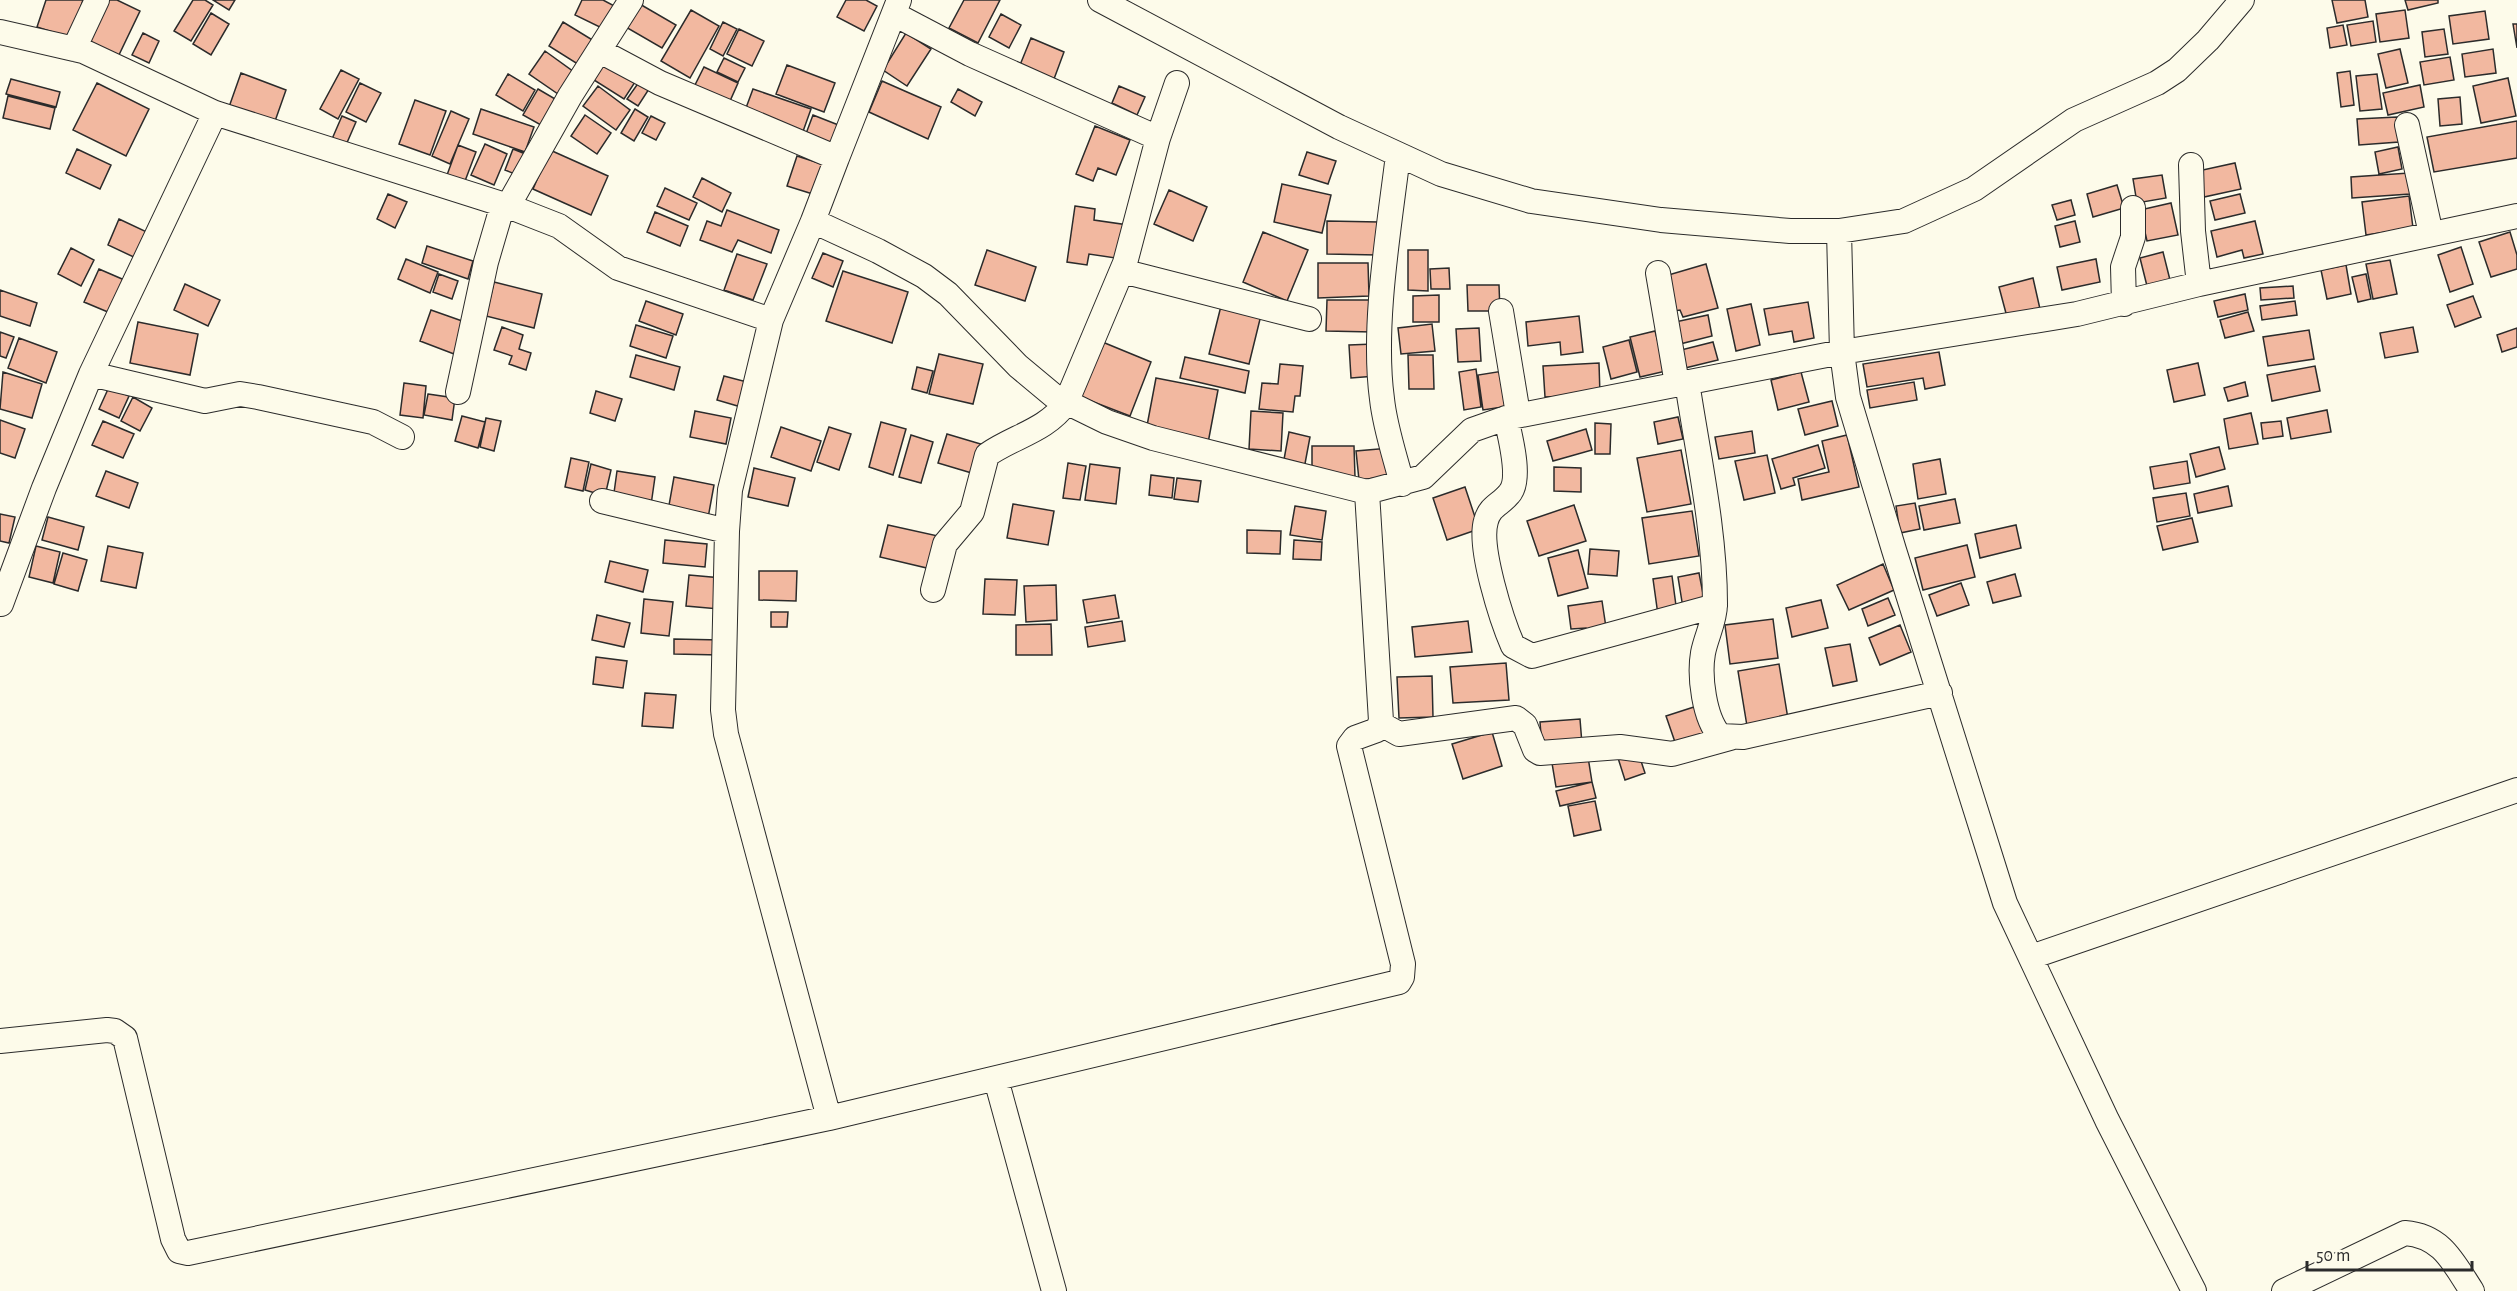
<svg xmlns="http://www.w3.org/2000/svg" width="2517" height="1291" font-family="'Alegreya Sans',sans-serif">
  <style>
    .building { fill: #f2b8a0; stroke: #2b2b2b; stroke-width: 1.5 }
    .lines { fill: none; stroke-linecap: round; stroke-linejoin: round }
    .minor-casing { stroke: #2b2b2b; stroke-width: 26 }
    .minor { stroke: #fdfbea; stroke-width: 24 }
  </style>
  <rect width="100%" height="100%" fill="#fdfbea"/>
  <path class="building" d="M46,0H83L71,38L37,27Z
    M102,0H117L140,11L117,59L82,43Z
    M193,0H205L213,5L191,41L174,31Z
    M213,0H235L229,10Z
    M582,0H603L622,10L610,32L575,15Z
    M846,0H866L877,6L864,31L837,17Z
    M964,0H1000L978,43L949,28Z
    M2332,0H2365L2368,17L2337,23Z
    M2405,0H2438V3L2408,10Z
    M638,3L676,25L662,48L624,26Z
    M691,10L719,26L690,78L661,61Z
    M2405,10L2409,38L2380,42L2376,14Z
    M2485,11L2489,39L2453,44L2449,16Z
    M211,13L229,24L211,55L193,44Z
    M1001,14L1021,25L1009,48L989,37Z
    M2373,21L2376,42L2351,46L2347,25Z
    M563,22L599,44L584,68L549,46Z
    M723,22L737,29L723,56L710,49Z
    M2513,24H2517V48Z
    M2343,25L2347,45L2330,48L2327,28Z
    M739,29L764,41L752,66L727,54Z
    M2444,29L2448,54L2425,57L2422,32Z
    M143,33L159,41L149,63L132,55Z
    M906,33L931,49L907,86L883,70Z
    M1031,38L1064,52L1054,79L1020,65Z
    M2400,49L2408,83L2386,88L2378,54Z
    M2493,49L2496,73L2465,77L2462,54Z
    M545,51L574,72L558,94L529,74Z
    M2450,57L2454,80L2424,85L2420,62Z
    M724,58L745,68L738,82L717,72Z
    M607,59L637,79L624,99L594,80Z
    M787,65L835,83L824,112L776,94Z
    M704,67L738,83L726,110L691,93Z
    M341,70L359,79L338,119L320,109Z
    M2350,71L2354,105L2341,107L2337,73Z
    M241,73L286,90L274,124L229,107Z
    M508,74L535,90L523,111L496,95Z
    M2377,74L2382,109L2360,111L2356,76Z
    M2508,78L2516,116L2481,123L2473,86Z
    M11,79L60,92L56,107L6,94Z
    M882,81L941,107L928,139L869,112Z
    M639,82L649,89L638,106L627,99Z
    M97,83L149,109L126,156L73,130Z
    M360,83L381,93L366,122L346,112Z
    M2420,85L2424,107L2388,115L2383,93Z
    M598,86L630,110L616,130L583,106Z
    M1119,86L1145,97L1137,115L1112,103Z
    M538,89L562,103L548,129L523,115Z
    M753,89L811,109L801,137L743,116Z
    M958,89L982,102L975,116L951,102Z
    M8,96L55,108L50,129L3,118Z
    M2460,97L2462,124L2440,126L2438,99Z
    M415,100L446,111L430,155L399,144Z
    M481,109L534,127L525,152L473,134Z
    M635,109L648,117L634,141L621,133Z
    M451,111L469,119L450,164L432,156Z
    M585,115L611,133L597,154L571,136Z
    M813,115L846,128L837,151L804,139Z
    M342,116L356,122L346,145L332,139Z
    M651,116L665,123L656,140L642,133Z
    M2397,117L2399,142L2359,145L2357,119Z
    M2517,121V158L2434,172L2427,137Z
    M1095,126L1130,140L1116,175L1098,168L1093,181L1076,174Z
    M485,144L507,154L494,185L471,175Z
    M458,145L476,152L465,181L447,175Z
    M2398,147L2402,169L2379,174L2375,152Z
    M77,149L111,165L100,189L66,173Z
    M513,149L528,155L520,176L505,170Z
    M550,150L608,176L591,215L533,189Z
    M1307,152L1336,161L1328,184L1299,175Z
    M797,156L825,165L816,195L787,186Z
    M2235,163L2241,189L2204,197L2198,171Z
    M2409,173L2410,194L2352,198L2351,177Z
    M2162,175L2166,198L2137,203L2133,179Z
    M702,178L731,193L722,212L693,197Z
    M1282,184L1331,195L1322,233L1274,222Z
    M2117,185L2124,208L2093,217L2087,194Z
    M665,188L697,203L689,220L657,206Z
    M1169,190L1207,207L1193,241L1154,224Z
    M388,194L407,202L395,228L377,219Z
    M2240,194L2245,213L2215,220L2210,201Z
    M2409,196L2413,228L2366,235L2362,202Z
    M2071,200L2075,215L2057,220L2052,205Z
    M2171,203L2178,235L2147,241L2140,210Z
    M1075,206L1095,209L1094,220L1128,225L1122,259L1089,254L1087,265L1067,262Z
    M727,210L779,230L771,253L738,240L732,252L700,240L707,221L721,226Z
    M655,212L688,226L680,246L647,232Z
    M119,219L149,233L138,259L108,245Z
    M1327,221L1379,222L1378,255L1327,254Z
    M2075,221L2080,242L2060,247L2055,226Z
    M2255,221L2263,254L2244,258L2242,250L2217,257L2211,231Z
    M1263,232L1308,250L1287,301L1243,282Z
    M2510,232L2517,255V269L2491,277L2479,242Z
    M427,246L473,261L468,279L422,263Z
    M2461,247L2473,284L2450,292L2438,255Z
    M71,248L94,260L81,286L58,274Z
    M987,250L1036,267L1025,301L975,285Z
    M1408,250H1428V291L1408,290Z
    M2163,252L2171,284L2148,290L2140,258Z
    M823,253L843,261L833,287L812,278Z
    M737,254L767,264L753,300L724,290Z
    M406,259L438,272L430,293L398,279Z
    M2096,259L2100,282L2062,290L2057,267Z
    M2390,260L2397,294L2373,299L2366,264Z
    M1318,263H1368L1369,296L1318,298Z
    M1706,264L1718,308L1683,317L1680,310L1674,311L1665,276Z
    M2346,265L2351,294L2327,299L2321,270Z
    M1449,268L1450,289H1431L1430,269Z
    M99,269L129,282L115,315L84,302Z
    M843,271L908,292L892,343L826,321Z
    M439,274L458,281L452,299L433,292Z
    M2366,274L2371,299L2358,302L2352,277Z
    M2033,278L2040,309L2007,317L1999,287Z
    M494,282L542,294L534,328L486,316Z
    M185,284L220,300L208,326L174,310Z
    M1467,285H1499L1500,311H1468Z
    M2293,286L2294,298L2261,300L2260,288Z
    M0,290L37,303L30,326L0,316Z
    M2245,294L2248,310L2218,317L2214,301Z
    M1439,295V322H1413V296Z
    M2473,296L2481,317L2455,327L2447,305Z
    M1327,300H1373V332L1326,331Z
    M646,301L683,314L676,335L639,321Z
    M2295,301L2297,315L2262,320L2260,306Z
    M1222,302L1262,311L1249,364L1209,354Z
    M1808,302L1814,338L1794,342L1792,331L1769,335L1764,309Z
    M1751,304L1760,345L1736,351L1727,309Z
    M431,310L465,322L454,354L420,341Z
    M2248,312L2254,331L2225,338L2220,320Z
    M1708,315L1712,336L1680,344L1675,322Z
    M1579,316L1583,352L1561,355L1560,342L1528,346L1526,322Z
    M138,322L198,334L190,375L130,363Z
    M1432,324L1435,351L1401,354L1398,328Z
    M636,325L673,336L666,358L630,346Z
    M502,327L523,335L519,349L531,353L526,370L509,364L512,356L494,350Z
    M2413,327L2418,352L2385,358L2380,333Z
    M1479,328L1481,361L1458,362L1456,329Z
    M2517,328V347L2502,352L2497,335Z
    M2309,330L2314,359L2268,366L2263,337Z
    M1655,331L1666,371L1640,377L1630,337Z
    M0,332L14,337L6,358L0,356Z
    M19,338L57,352L46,383L8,368Z
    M1629,340L1637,372L1611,379L1603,347Z
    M1100,341L1151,362L1130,416L1078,396Z
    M1713,342L1718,360L1685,368L1681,350Z
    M1374,344L1376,376L1351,378L1349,345Z
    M1939,352L1945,385L1925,389L1923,378L1867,387L1863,364Z
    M939,354L983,364L973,404L929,394Z
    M636,355L680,367L674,390L630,377Z
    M1408,355H1433L1434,389H1409Z
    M1185,357L1249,371L1245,393L1180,378Z
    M1599,363L1600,395L1545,397L1543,366Z
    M2198,363L2205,395L2174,402L2167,370Z
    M1280,364L1303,366L1300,396H1295L1293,412L1259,409L1262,383L1278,384Z
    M2315,366L2320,391L2272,401L2267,375Z
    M917,367L933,371L927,393L912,389Z
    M1476,369L1481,407L1464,410L1459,372Z
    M1503,371L1509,406L1483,410L1478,375Z
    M3,372L42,384L32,418L0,409Z
    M1801,372L1809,402L1778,410L1771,380Z
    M724,376L747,382L741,407L717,400Z
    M1156,378L1218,390L1208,443L1146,431Z
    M1914,382L1917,400L1870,408L1867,390Z
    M2245,382L2248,396L2228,401L2224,388Z
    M404,383L426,386L423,418L400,415Z
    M109,387L129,396L119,418L99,409Z
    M596,391L622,399L615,421L590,413Z
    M428,394L455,398L452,420L424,415Z
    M133,397L152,408L140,431L121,421Z
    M1832,401L1838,426L1805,435L1798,409Z
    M2327,410L2331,432L2291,439L2287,418Z
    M695,411L731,418L726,444L690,437Z
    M1251,411L1283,413L1281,451L1249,449Z
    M2251,413L2258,444L2229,449L2224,419Z
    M462,416L485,422L478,448L455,441Z
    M1678,417L1683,439L1658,444L1654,422Z
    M486,418L501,421L494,451L480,447Z
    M0,420L25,429L15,458L0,453Z
    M103,421L134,434L123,458L92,445Z
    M2281,421L2283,436L2263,439L2261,423Z
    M881,422L906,429L893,475L869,467Z
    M1595,423L1611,424L1610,454H1595Z
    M781,427L821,441L811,471L771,457Z
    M829,427L851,434L839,470L817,462Z
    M1586,429L1592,450L1553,461L1547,441Z
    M1752,431L1755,453L1719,459L1715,437Z
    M1289,432L1310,437L1304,469L1283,465Z
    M947,434L984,445L975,474L938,463Z
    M911,435L933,442L921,483L899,477Z
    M1847,435L1859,487L1802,500L1798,479L1829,472L1822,441Z
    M1818,445L1825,468L1793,478L1795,485L1781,489L1772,459Z
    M1312,446H1354L1355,477L1312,478Z
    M2219,447L2225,469L2196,477L2190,454Z
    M1390,448L1393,476L1359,480L1356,451Z
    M1681,450L1691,504L1647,512L1637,458Z
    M1767,455L1775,493L1744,500L1735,461Z
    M571,458L589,462L583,491L565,487Z
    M1940,459L1946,494L1918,499L1913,464Z
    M2187,461L2190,483L2154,489L2150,467Z
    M1068,463L1086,466L1080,500L1063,498Z
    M591,464L611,470L605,496L585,490Z
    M1090,464L1120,468L1116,504L1085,500Z
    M1554,467L1581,468V492L1554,491Z
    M754,468L795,478L788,506L748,497Z
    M106,471L138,483L129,508L96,496Z
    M617,471L655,477L651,505L613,500Z
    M1151,475L1174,478L1172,498L1149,495Z
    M674,477L714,485L708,518L668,511Z
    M1177,478L1201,481L1198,502L1174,499Z
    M2228,486L2232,506L2198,513L2194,494Z
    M1465,487L1479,529L1447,540L1433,498Z
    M2186,493L2190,516L2157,522L2153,498Z
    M1955,499L1960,523L1924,530L1919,506Z
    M1915,503L1920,529L1900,533L1896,506Z
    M1013,504L1054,511L1048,545L1007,538Z
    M1574,505L1586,541L1539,556L1527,521Z
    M1295,506L1326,511L1322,540L1290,535Z
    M1692,511L1699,556L1649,564L1642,518Z
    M0,514L15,517L9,543L0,541Z
    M48,517L84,527L78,550L42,540Z
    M2192,518L2198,542L2163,550L2157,526Z
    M888,525L938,536L931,569L880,557Z
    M2016,525L2021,548L1980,558L1975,534Z
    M1247,530L1281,531L1280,554L1247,553Z
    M665,540L707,544L705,567L663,563Z
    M1294,540L1322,542L1321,560L1293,559Z
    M1967,545L1975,577L1923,590L1915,558Z
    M36,546L60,552L53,583L29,577Z
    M108,546L143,553L136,588L101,581Z
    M1590,549L1619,551L1617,576L1588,574Z
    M1578,550L1588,588L1558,596L1548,558Z
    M63,553L87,560L78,591L54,584Z
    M610,561L648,570L643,592L605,582Z
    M1883,564L1894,590L1849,610L1837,585Z
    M759,571H797L796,601L759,600Z
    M1699,573L1705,604L1683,608L1678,577Z
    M2015,574L2021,596L1993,603L1987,582Z
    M689,575L722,578L719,609L686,606Z
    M1672,576L1677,613L1658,615L1653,579Z
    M985,579L1017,580L1015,615L983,614Z
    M1961,583L1969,605L1937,616L1929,595Z
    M1056,585L1057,620L1026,622L1024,586Z
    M1115,595L1119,618L1087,623L1083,600Z
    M1888,598L1895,615L1868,626L1862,609Z
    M644,599L673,602L669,636L641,633Z
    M1821,600L1828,628L1792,637L1786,608Z
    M1602,601L1607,634L1587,637L1586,628L1571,629L1568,606Z
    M771,612H788L787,627H771Z
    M597,615L630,623L624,647L592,640Z
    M1773,619L1778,658L1730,664L1725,625Z
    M1122,621L1125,641L1088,647L1085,627Z
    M1468,621L1472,652L1415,657L1412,627Z
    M1051,624L1052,655H1016V625Z
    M1900,625L1911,652L1880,665L1869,638Z
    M674,639L721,640L720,655L674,654Z
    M1850,644L1857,681L1833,686L1825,648Z
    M596,657L627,661L623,688L593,684Z
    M1506,663L1509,700L1453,703L1450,667Z
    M1779,664L1788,719L1747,726L1738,671Z
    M1432,676L1433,717L1399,718L1397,677Z
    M645,693L676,695L673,728L642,726Z
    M1697,706L1707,735L1676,745L1666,716Z
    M1580,719L1582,744L1542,748L1540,722Z
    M1492,732L1502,766L1463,779L1452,744Z
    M1638,752L1645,773L1625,780L1618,758Z
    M1588,757L1592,782L1556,787L1552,763Z
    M1592,782L1596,798L1560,806L1556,791Z
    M1595,801L1601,830L1574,836L1568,806Z"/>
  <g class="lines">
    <g class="minor-casing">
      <path id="minor" d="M1100,0L1339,127L1441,174L1531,201L1661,220L1790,231H1839L1904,221L1974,189L2074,120L2157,83L2177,70L2208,40L2242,0
        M894,14L970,54L1158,138
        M0,32L83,51L215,113L508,206L559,226L618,268L771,320
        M74,49L97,0
        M600,51L660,83L837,158L899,0
        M2407,125L2431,234
        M1398,155C1389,229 1372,326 1382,399C1385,428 1395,456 1402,484
        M2191,165L2193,231L2199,284
        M508,206L570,96L631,0
        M813,221L837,158
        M1122,271L1309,319
        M1658,273L1677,384
        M2124,304L2123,267L2133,237V208
        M1501,311L1518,414
        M91,374L205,401L240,394L258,397L373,422L402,437
        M1687,382C1698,455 1715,530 1715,604C1715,621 1706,637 1703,653C1699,676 1704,718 1720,736L1743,737L1940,693
        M458,392L486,262L503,204
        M1506,418C1510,436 1522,480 1509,494C1500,505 1490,506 1486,521C1478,547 1502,621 1513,646L1532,656L1715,606
        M602,501L727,531
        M933,590L945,544L972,512L987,455C1014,436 1046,431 1066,403L1125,263L1158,138L1177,83
        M1,604L44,488L91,374L215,113
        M1381,724L1399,734L1516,718L1525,725L1535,750L1540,753L1620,747L1672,754L1730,738
        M2031,957L2517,790
        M0,1041L107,1030L115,1031L125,1038L173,1239L179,1251L188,1253L829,1118L726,734L723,710L727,531L730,490L771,320L813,221L878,251L924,276L948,294L1018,366L1054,396L1107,422L1153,438L1367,492L1423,477L1472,430L1506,418L1842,352L1839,231
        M996,1079L1054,1291
        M829,1118L1399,982L1402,977L1403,964L1349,746L1355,738L1377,730L1381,721L1367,492
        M2194,1291L2107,1120L2005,903L1894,550L1848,397L1842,352L2077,314L2199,284L2517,216
        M2284,1291L2405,1233C2442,1236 2453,1262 2472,1291"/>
    </g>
    <use href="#minor" class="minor"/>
  </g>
  <path d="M2307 1261v9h165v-9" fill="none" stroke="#2b2b2b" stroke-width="3"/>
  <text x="2316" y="1261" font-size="18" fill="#2b2b2b" stroke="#fdfbea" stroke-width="4.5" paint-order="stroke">50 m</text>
</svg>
